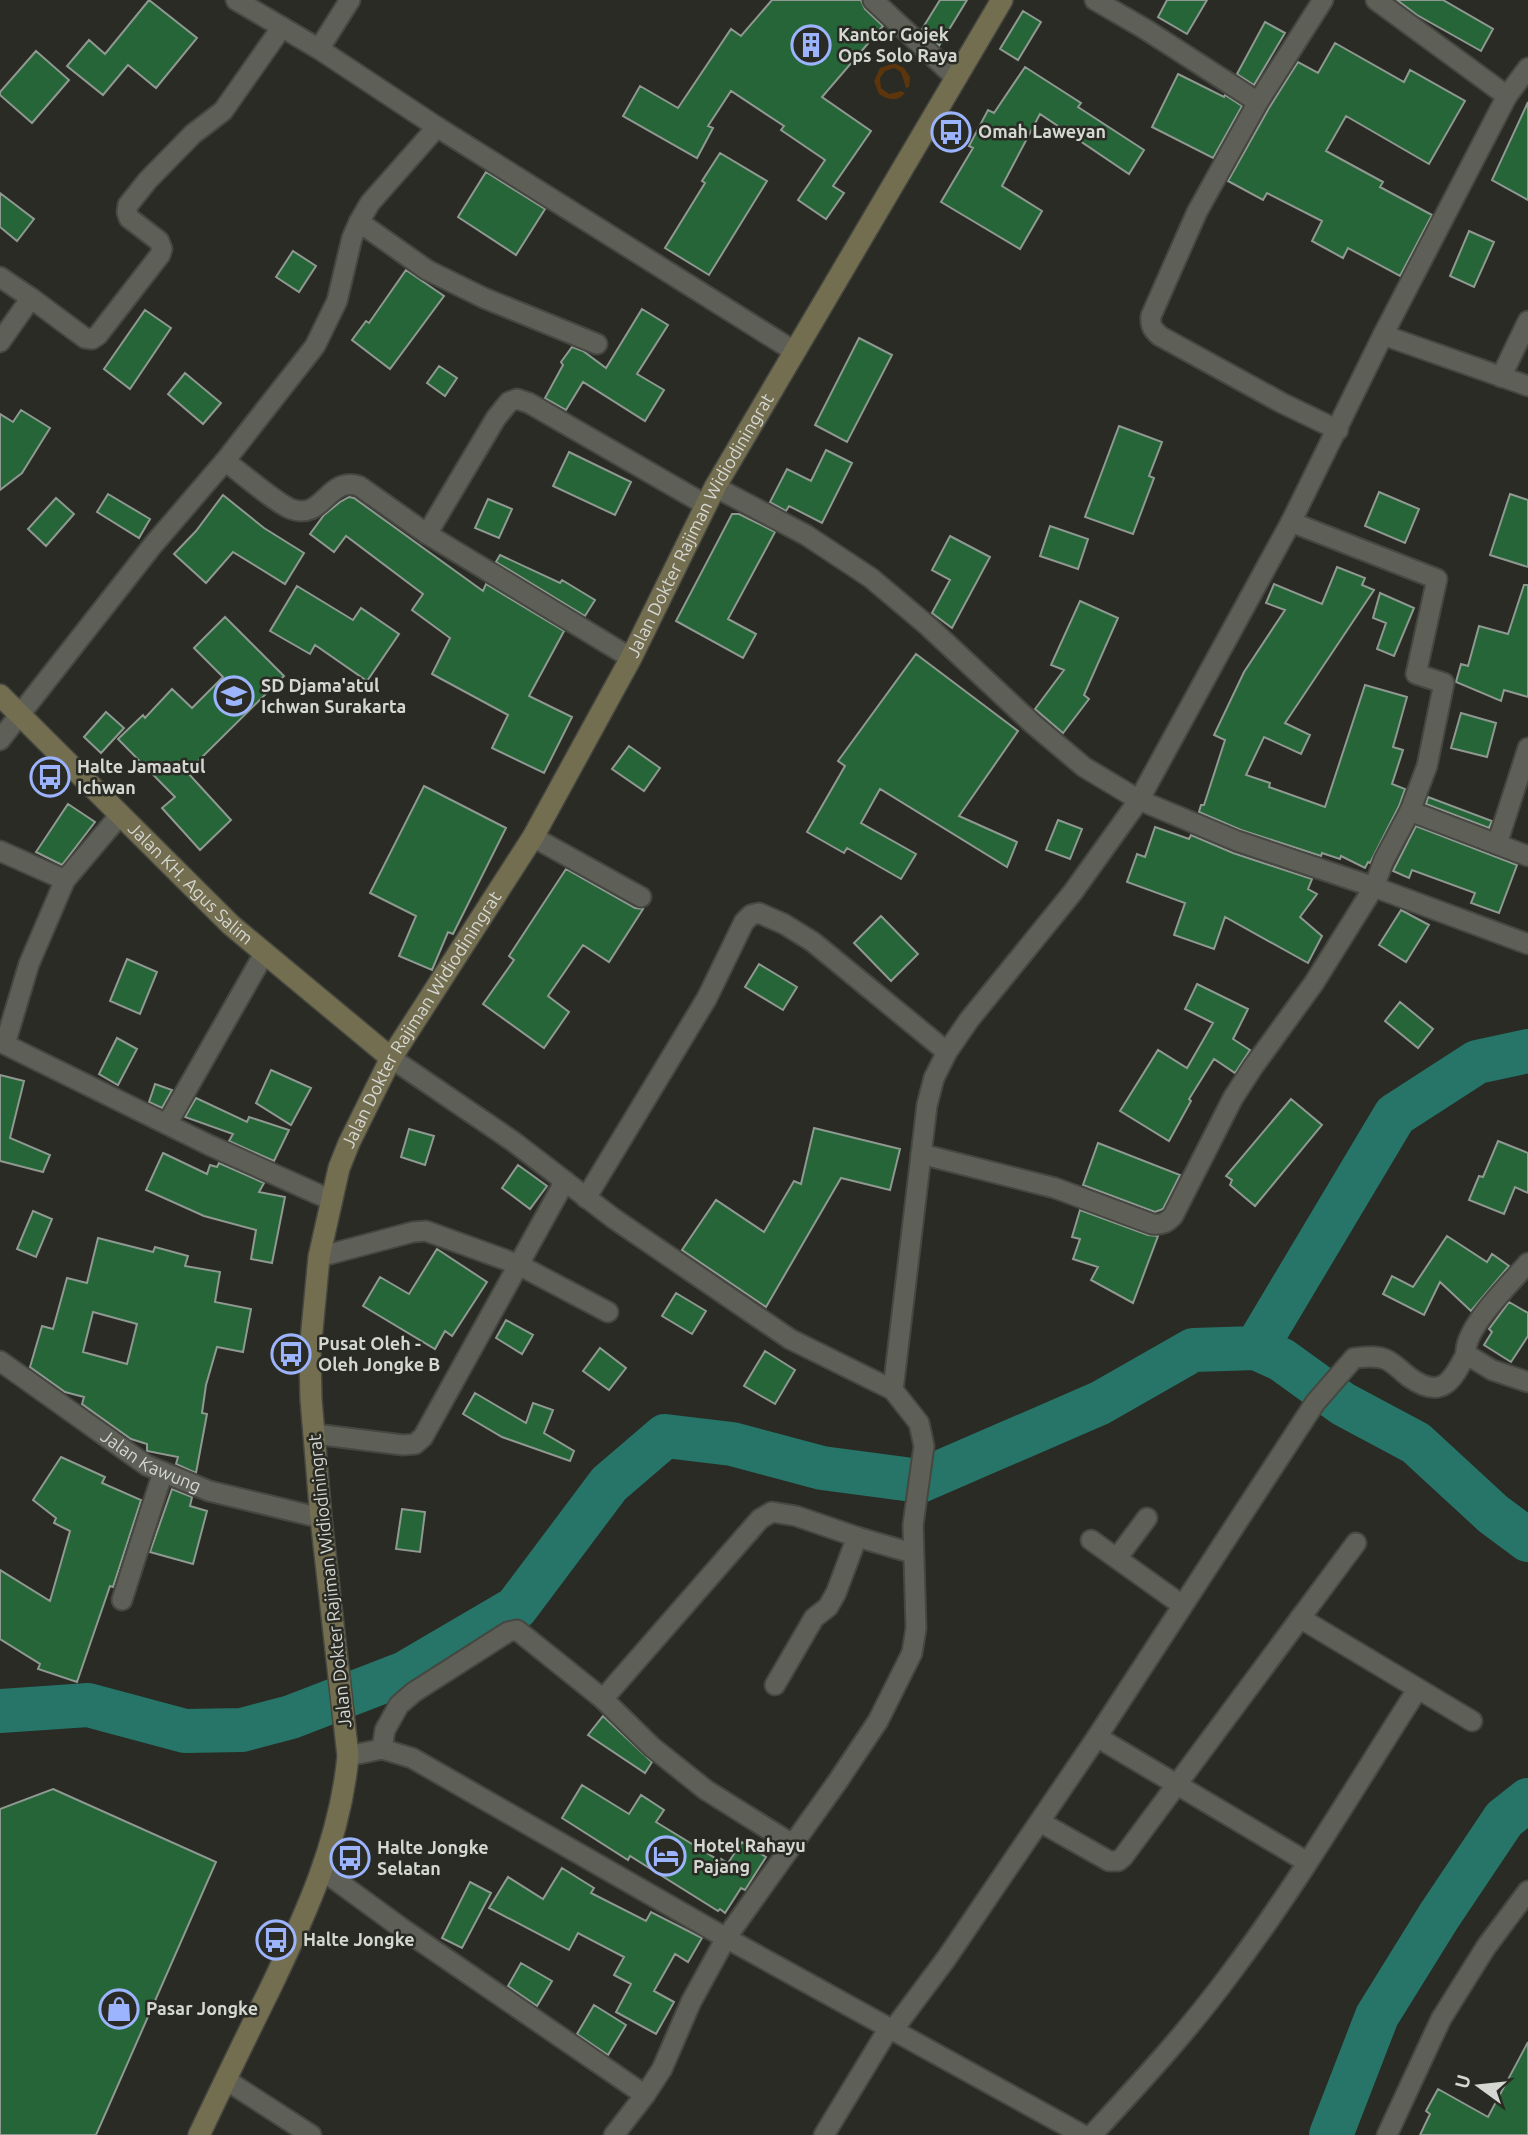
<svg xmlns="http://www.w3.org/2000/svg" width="1528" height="2135" font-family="Ubuntu,sans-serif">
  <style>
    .green { fill: #5d350d }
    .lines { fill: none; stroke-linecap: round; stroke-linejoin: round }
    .river { stroke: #267568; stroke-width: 44 }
    .building { fill: #256538; stroke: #8f9891; stroke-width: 2; fill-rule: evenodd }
    .minor-casing { stroke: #454740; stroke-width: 23 }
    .secondary-casing { stroke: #454740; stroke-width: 24 }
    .minor { stroke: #5e6058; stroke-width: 19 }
    .secondary { stroke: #746e51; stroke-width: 21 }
    .labels { text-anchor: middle; stroke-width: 5; stroke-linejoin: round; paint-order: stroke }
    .poi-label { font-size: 18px; font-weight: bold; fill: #d5d7d2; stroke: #292b24; text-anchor: start }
    .street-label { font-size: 18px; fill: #d5d7d2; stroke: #292b24 }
  </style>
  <rect width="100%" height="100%" fill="#292b24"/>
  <path class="green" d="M894,63L904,68L910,77L909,87L906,88L901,72L894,68L885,71L880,78L881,88L889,94L901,91L905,93C898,102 888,100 879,94L874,81L880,68Z"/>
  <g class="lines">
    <path class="river" d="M1256,1348L1282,1360L1343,1404L1416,1443L1493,1514L1528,1540
      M0,1711L88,1705L185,1731L242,1730L291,1717L405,1673L516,1608L609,1484L665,1436L732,1444L822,1468L920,1481L1100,1403L1193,1350L1256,1348L1395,1115L1477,1062L1528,1051
      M1331,2135L1377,2016L1439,1916L1504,1819L1528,1800"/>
  </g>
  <path class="building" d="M149,0L197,38L156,88L128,65L103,95L67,66L89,40L105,54Z
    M772,0H861L865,9L883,26L822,97L871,131L833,186L844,193L826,219L798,200L825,160L781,130L784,126L731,91L708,126L713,128L697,158L623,116L640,86L678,108L731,29L741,36Z
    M940,0H967L939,46L922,29Z
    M1167,0H1207L1187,34L1158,17Z
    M1397,0H1443L1493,29L1481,51L1417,15Z
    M1023,11L1041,22L1018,60L1000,49Z
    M1265,22L1285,33L1254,85L1237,74Z
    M1335,43L1404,82L1410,70L1465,101L1429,164L1346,116L1326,151L1383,182L1380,187L1432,215L1400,276L1348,248L1343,258L1312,241L1322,221L1267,193L1263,200L1228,181L1269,108L1298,62L1318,73Z
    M36,51L69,80L32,123L0,95V92Z
    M1025,67L1081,103L1078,107L1144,150L1129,174L1040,114L1002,186L1042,211L1020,249L941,202L973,148L969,146L988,110L994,113Z
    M1178,74L1224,97L1225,95L1242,106L1213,158L1152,127Z
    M1528,102V200L1492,180Z
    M720,153L767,181L709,275L665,248L705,183L702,181Z
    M486,172L545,209L516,255L458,217Z
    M0,193L34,219L17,241L0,227Z
    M1469,231L1494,242L1474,287L1450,276Z
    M293,251L316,266L299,292L276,277Z
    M406,270L444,296L390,369L352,340L366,321L369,323Z
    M642,309L668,325L637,374L664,390L645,421L583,382L566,410L545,398L563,365L561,362L572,347L583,351L606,368Z
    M145,310L171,328L130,389L104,369Z
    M859,338L892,355L847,442L815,425Z
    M439,366L457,378L445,396L427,383Z
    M185,373L221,403L203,424L168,394Z
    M21,410L50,428L22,473L0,490V414L13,422Z
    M1119,426L1162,442L1149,476L1154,478L1133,534L1085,517Z
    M826,450L852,463L822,523L789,506L786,511L770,502L787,469L811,481Z
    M569,452L631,482L615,515L553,486Z
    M1379,492L1419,509L1405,543L1365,526Z
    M108,494L150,519L139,538L97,512Z
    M1510,494L1528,500V567L1490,555Z
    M223,495L264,528L304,553L285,584L233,552L206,583L174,554L196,531Z
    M349,497L354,498L483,591L486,584L564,631L529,696L572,717L544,773L492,748L508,715L432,674L450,638L412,610L423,594L346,536L334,552L310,534L324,515L340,502Z
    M56,498L74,514L46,546L28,529Z
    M488,499L512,509L499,538L475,528Z
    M732,514H739L775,532L728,619L756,634L743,658L676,621Z
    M1050,526L1088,539L1078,569L1040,556Z
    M950,536L990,557L952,628L932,613L950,580L932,570Z
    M500,555L560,583L562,580L595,600L585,616L496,562Z
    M1337,567L1365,578L1362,585L1374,590L1285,723L1310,735L1301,754L1264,737L1246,775L1270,783L1269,787L1325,807L1365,685L1407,697L1393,747L1403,750L1392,784L1405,789L1399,806L1370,863L1368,862L1365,868L1341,856L1340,859L1322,853L1321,856L1241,830L1199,812L1201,805H1204L1225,740L1214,735L1244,672L1285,610L1266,603L1274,584L1322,604Z
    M1524,585H1528V697L1504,690L1501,701L1456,682L1461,664L1468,666L1479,626L1508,634Z
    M297,586L353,620L361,608L399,634L367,681L315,645L310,654L270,631Z
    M1380,593L1414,608L1394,656L1377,649L1386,623L1373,618Z
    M1080,601L1118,618L1084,695L1089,699L1063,733L1035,709L1064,670L1051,665Z
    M225,617L284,676L187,772L231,820L200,850L162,808L175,797L118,739L143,715L145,718L172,689L192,708L223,677L194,648Z
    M916,654L1018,731L959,816L1017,842L1007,867L880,789L861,823L916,854L901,879L847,848L844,853L807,832L845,766L838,761Z
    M106,712L124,728L101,753L84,737Z
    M1461,713L1496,723L1487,757L1451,748Z
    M629,746L660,768L644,791L612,769Z
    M424,786L506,828L453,934L448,932L432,970L399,956L416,916L370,893Z
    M1428,797L1492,821L1489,828L1426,804Z
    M68,804L95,822L62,865L36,852Z
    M1058,820L1082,829L1070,859L1046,850Z
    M1416,826L1517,865L1499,913L1471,903L1475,893L1412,870L1409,878L1393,871Z
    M1155,827L1189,839L1191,835L1233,853L1312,879L1308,889L1317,894L1300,917L1322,936L1308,963L1225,917L1214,949L1174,935L1185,903L1127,882L1137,854L1145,857Z
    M566,869L635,908L643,909L609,962L583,945L548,996L569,1012L544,1048L483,1004L514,960L509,956Z
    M1401,910L1429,925L1406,962L1379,945Z
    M881,916L918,954L891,981L854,943Z
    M127,959L157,972L140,1014L110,1001Z
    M759,964L797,987L783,1010L745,987Z
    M1197,984L1248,1009L1233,1039L1250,1050L1235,1073L1214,1059L1189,1099L1191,1101L1169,1141L1120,1111L1158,1050L1187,1068L1213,1023L1185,1009Z
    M1400,1002L1433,1029L1418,1048L1385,1021Z
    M117,1038L137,1049L118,1085L99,1074Z
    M271,1070L311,1088L291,1125L256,1103Z
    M0,1075L24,1081L10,1138L50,1155L43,1172L0,1161Z
    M155,1084L172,1090L162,1108L149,1102Z
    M196,1098L247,1122L249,1117L289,1130L274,1161L229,1141L233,1134L185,1117Z
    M1291,1099L1322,1125L1255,1206L1230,1185L1232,1180L1226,1176Z
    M814,1128L900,1149L890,1190L841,1178L766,1307L682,1250L716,1200L764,1232L794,1181L801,1184Z
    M409,1129L434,1136L425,1165L401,1157Z
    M1498,1141L1528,1153V1193L1515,1187L1504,1214L1469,1200L1479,1176L1483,1177Z
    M1098,1143L1180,1175L1163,1209L1155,1212L1083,1185Z
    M163,1153L207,1174L210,1165L217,1167L219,1163L264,1183L259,1192L285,1197L272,1263L251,1259L256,1230L204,1216L146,1190Z
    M518,1165L547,1186L530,1209L502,1188Z
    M1080,1210L1148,1235L1158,1236L1133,1303L1091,1280L1098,1267L1073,1259L1080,1239L1072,1237Z
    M33,1211L52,1219L36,1257L17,1249Z
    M1447,1236L1487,1262L1492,1254L1509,1266L1471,1311L1440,1282L1424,1315L1383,1294L1392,1276L1413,1287Z
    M98,1238L153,1252L155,1247L188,1256L185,1266L220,1272L215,1302L251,1309L243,1352L217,1347L206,1385L202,1413L207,1414L196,1473L176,1464L178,1457L147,1451V1444L131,1439L82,1404L84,1397L65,1392L30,1367L42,1326L53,1329L67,1278L87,1283ZM93,1312L137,1324L127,1364L83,1352Z
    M437,1249L487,1282L452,1336L445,1331L435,1349L363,1306L380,1277L409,1294Z
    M676,1293L706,1311L692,1334L662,1316Z
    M1509,1302L1528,1313V1336L1511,1362L1484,1345L1492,1332L1489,1329Z
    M506,1320L533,1335L522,1354L496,1338Z
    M600,1348L626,1368L609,1390L583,1371Z
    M765,1351L795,1370L775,1404L744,1386Z
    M475,1393L526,1423L533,1403L553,1410L544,1433L574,1451L570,1461L502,1437L463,1414Z
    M61,1457L105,1477L102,1483L141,1500L113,1587L110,1586L77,1682L38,1669L40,1664L0,1639V1570L50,1601L70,1531L54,1523L56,1518L33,1500Z
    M172,1489L192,1497L190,1506L207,1511L193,1564L150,1552Z
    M402,1509L425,1512L420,1552L396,1549Z
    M603,1716L652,1762L645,1773L588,1735Z
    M582,1785L629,1814L641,1795L664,1810L656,1822L720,1861L721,1859L728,1863L742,1842L766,1857L745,1890L741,1888L725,1913L720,1909L718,1911L630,1856L628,1860L562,1818Z
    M53,1789L216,1862L96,2135H0V1809Z
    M562,1868L594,1888L591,1893L646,1921L651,1912L702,1938L688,1962L675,1954L654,1991L674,2002L656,2034L616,2012L631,1984L614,1975L624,1957L578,1933L569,1950L489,1908L508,1877L543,1899Z
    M470,1882L491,1893L462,1948L442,1938Z
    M521,1963L552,1981L537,2006L508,1986Z
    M594,2005L626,2025L608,2055L577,2034Z
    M1528,2042V2135H1420L1430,2114L1426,2111L1438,2089L1488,2117Z"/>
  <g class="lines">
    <g class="minor-casing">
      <g id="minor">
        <path d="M236,0L319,49L437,127L794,351"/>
        <path d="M873,0L955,77"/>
        <path d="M1095,0L1145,29L1258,102"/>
        <path d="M1323,0L1258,102L1197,212L1151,316C1150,326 1153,330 1160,336L1282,403L1338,430"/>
        <path d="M1376,0L1507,96"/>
        <path d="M319,49L350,0"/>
        <path d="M359,222L427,270L484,298L597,344"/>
        <path d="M0,277L31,298L0,342"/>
        <path d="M31,298L85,338L92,339L98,335L160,255L162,249L159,241L129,218L127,212L128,205L148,180L193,134L223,111L282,27"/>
        <path d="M1383,335L1528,386"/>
        <path d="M1501,377L1528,321"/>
        <path d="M225,461C239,471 277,504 291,509C324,521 327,476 359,486L427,534L631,658"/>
        <path d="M715,487L806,535L871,578L928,626L1033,724L1084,767L1139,800L1237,841L1374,887L1528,944"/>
        <path d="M427,534L496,418L509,402L517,399L529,403L706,505"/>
        <path d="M0,740L153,545L225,461L315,346L337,301L352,238L359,222L370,203L437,127"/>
        <path d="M1410,811L1528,856"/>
        <path d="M533,837L641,897"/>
        <path d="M1497,844L1528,748"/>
        <path d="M0,851L65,880"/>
        <path d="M0,1042L209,1145L331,1200"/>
        <path d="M5,1044L29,964L65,880L120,815"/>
        <path d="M391,1058L514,1142L613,1218L790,1339L893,1390L919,1423L924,1446L913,1525L916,1628L912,1653L878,1721L838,1781L726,1938L691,2002L662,2069L645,2095L614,2135"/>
        <path d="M167,1124L264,954"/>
        <path d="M921,1154L1055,1188L1152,1224C1162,1225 1166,1223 1173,1216L1233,1098L1253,1067L1314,983L1374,887L1384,860L1410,811L1427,766L1444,683L1416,674L1437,579L1291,522"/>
        <path d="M586,1198L707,998L744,922L751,915L759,913L784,924L813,942L947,1052"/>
        <path d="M319,1257L413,1232L426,1231L517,1264L608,1312"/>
        <path d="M1528,1263C1511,1283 1463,1329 1466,1354L1492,1370L1528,1382"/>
        <path id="s1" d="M0,1361L146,1465L209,1491L321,1518"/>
        <path d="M893,1390L927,1105L934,1078L947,1052L969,1020L1073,892L1139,800L1291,522L1383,335L1507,96L1528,68"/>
        <path d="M315,1434L403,1445L415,1444L423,1437L565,1181"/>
        <path d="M1091,1540L1182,1605"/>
        <path d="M1117,1558L1147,1518"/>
        <path d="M122,1600L163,1472"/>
        <path d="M1300,1618L1472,1721"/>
        <path d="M775,1685L814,1618L828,1607L836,1593L857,1537"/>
        <path d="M603,1699L760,1519L772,1512L796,1516L857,1537L912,1553"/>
        <path d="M1097,1737L1307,1862"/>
        <path d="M382,1749L385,1730L399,1705L414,1692L508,1632L517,1630L603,1699L652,1747L706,1790L792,1844"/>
        <path d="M348,1756L382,1749L412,1758L726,1938L1083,2135"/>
        <path d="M1040,1822L1109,1861H1118L1123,1857L1356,1543"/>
        <path d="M322,1870L400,1927L645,2095"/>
        <path d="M893,2030L946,1959L1097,1737L1315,1403L1354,1358C1365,1357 1377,1355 1387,1360C1395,1364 1401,1371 1409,1377C1441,1400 1452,1382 1466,1354"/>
        <path d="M226,2080L311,2135"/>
        <path d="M824,2135L889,2028"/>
        <path d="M1092,2135C1140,2083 1188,2031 1230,1974C1298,1884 1356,1785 1417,1690"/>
        <path d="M1387,2135L1441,2019L1486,1947L1528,1891"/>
      </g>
    </g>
    <g class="secondary-casing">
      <g id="secondary">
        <path id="s2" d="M0,695L231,925L391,1058"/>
        <path id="s3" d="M199,2135C222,2087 245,2039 269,1991C305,1916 340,1841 348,1756L321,1518L311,1399L310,1351L319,1257L339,1168L349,1143L391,1058L533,837L631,658L715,487L1002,0"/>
      </g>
    </g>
    <use href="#minor" class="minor"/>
    <use href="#secondary" class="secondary"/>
  </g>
  <defs>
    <g id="building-ring" transform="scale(2.0125)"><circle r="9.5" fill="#292b24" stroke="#9cb4fd" stroke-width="1.5"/><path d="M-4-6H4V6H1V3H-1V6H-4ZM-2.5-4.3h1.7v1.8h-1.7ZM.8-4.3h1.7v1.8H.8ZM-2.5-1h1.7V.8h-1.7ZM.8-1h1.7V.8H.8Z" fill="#9cb4fd"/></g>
    <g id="bus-ring" transform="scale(2.0125)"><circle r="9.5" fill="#292b24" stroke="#9cb4fd" stroke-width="1.5"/><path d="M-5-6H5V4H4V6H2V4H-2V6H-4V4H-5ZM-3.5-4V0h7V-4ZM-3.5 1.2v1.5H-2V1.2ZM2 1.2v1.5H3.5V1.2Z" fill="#9cb4fd"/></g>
    <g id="school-ring" transform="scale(2.0125)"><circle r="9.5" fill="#292b24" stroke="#9cb4fd" stroke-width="1.5"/><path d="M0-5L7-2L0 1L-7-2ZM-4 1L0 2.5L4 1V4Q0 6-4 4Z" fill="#9cb4fd"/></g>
    <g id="hotel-ring" transform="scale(2.0125)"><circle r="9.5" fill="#292b24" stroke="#9cb4fd" stroke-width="1.5"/><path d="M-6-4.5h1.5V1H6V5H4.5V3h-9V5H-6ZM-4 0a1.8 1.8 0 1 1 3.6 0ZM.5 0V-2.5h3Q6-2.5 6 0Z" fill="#9cb4fd"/></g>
    <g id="shop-ring" transform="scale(2.0125)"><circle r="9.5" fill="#292b24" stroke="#9cb4fd" stroke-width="1.5"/><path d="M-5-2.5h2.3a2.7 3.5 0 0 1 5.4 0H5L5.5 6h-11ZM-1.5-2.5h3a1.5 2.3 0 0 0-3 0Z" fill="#9cb4fd"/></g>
  </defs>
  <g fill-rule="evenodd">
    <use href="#building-ring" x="811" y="45"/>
    <use href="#bus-ring" x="951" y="132"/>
    <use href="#school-ring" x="234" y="696"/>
    <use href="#bus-ring" x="50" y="777"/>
    <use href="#bus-ring" x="291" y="1354"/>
    <use href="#hotel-ring" x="666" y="1856"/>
    <use href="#bus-ring" x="350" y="1858"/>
    <use href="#bus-ring" x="276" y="1940"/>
    <use href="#shop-ring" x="119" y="2009"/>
  </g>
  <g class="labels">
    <g class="poi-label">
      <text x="838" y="41">Kantor Gojek<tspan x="838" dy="21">Ops Solo Raya</tspan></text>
      <text x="978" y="138">Omah Laweyan</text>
      <text x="261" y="692">SD Djama'atul<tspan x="261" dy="21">Ichwan Surakarta</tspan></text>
      <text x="77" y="773">Halte Jamaatul<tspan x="77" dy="21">Ichwan</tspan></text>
      <text x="318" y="1350">Pusat Oleh -<tspan x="318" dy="21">Oleh Jongke B</tspan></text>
      <text x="693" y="1852">Hotel Rahayu<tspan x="693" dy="21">Pajang</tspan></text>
      <text x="377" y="1854">Halte Jongke<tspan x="377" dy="21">Selatan</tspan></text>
      <text x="303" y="1946">Halte Jongke</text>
      <text x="146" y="2015">Pasar Jongke</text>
    </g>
    <g class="street-label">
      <text dy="6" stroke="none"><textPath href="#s3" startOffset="1740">Jalan Dokter Rajiman Widiodiningrat</textPath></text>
      <text dy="6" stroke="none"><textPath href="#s2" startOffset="268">Jalan KH. Agus Salim</textPath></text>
      <text dy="6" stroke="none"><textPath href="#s3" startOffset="1172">Jalan Dokter Rajiman Widiodiningrat</textPath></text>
      <text dy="6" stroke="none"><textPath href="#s1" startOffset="182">Jalan Kawung</textPath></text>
      <text transform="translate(330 1581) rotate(-96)" y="6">Jalan Dokter Rajiman Widiodiningrat</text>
    </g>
  </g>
  <g transform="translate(1479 2086) rotate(285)" stroke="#292b24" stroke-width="5" paint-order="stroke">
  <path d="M0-5L12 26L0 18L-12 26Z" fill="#d5d7d2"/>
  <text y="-10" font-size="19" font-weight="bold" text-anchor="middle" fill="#d5d7d2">U</text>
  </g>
</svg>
